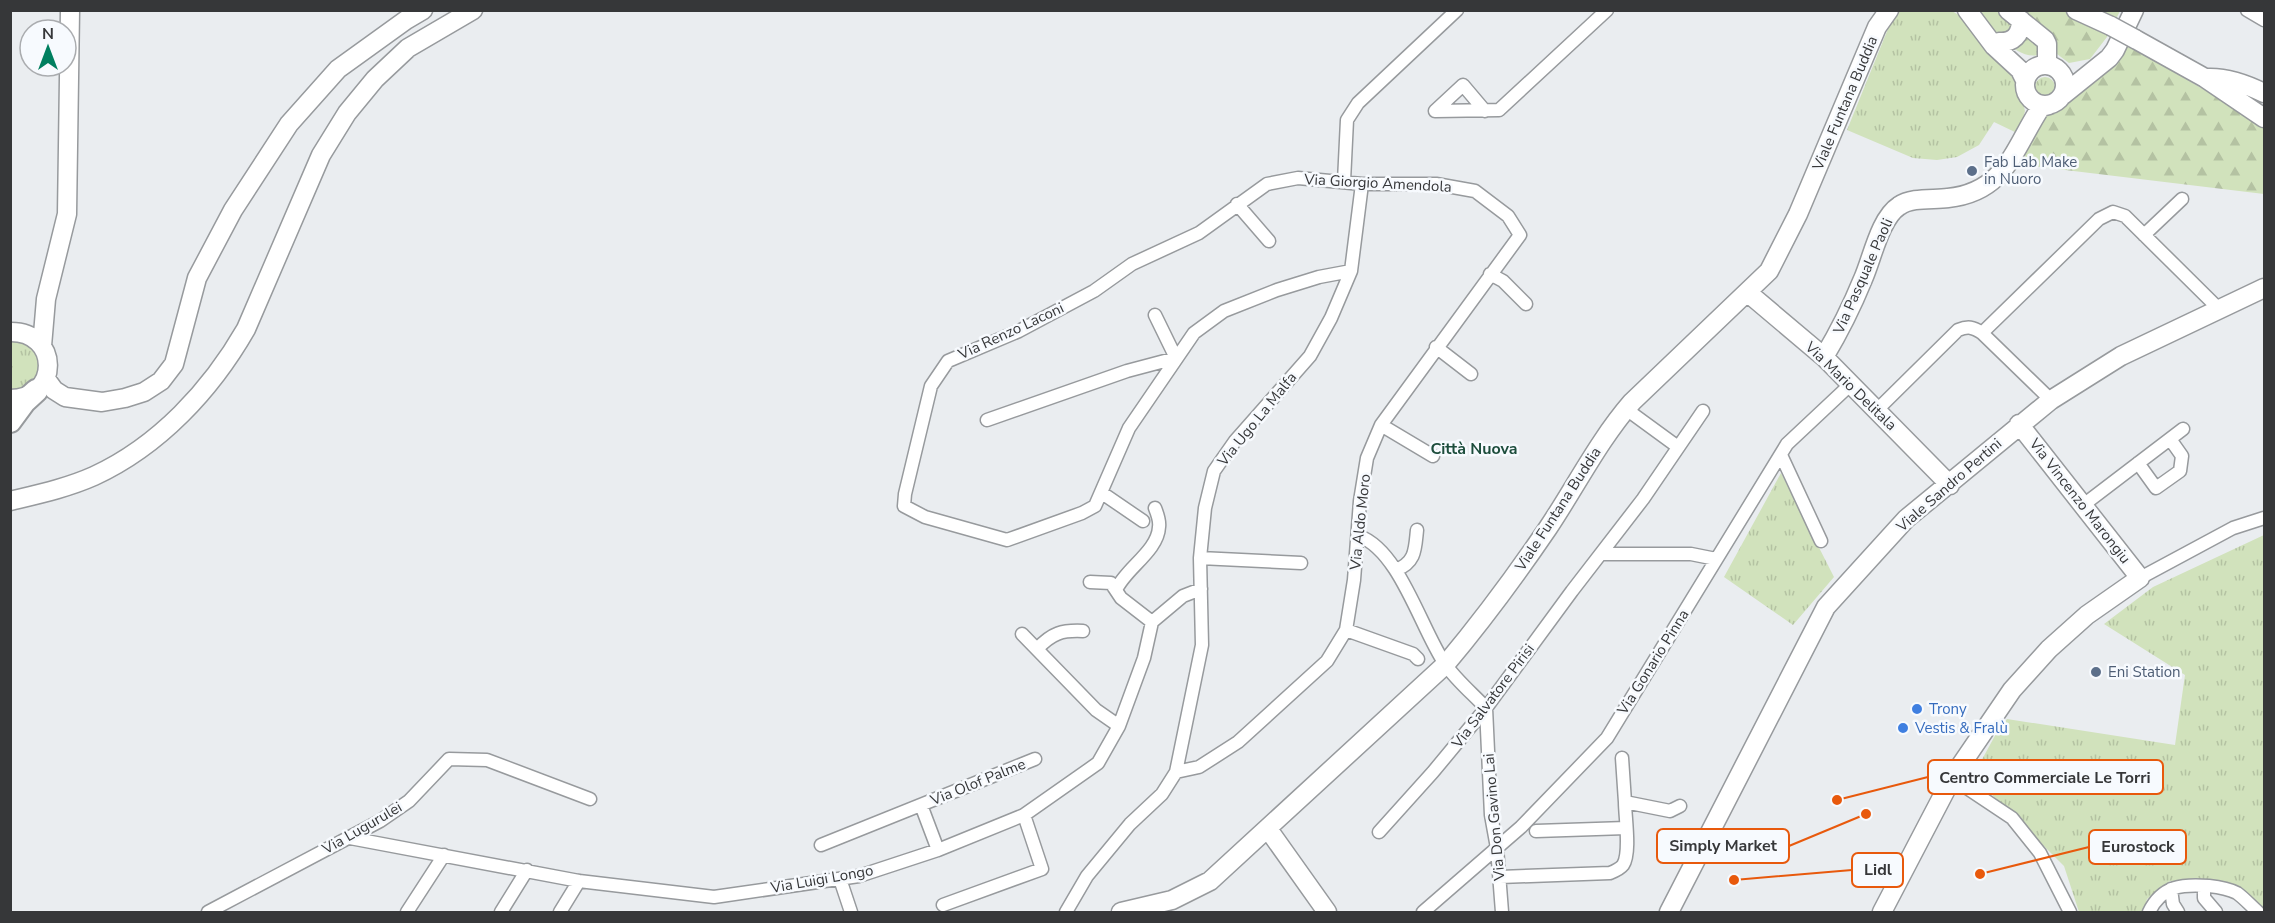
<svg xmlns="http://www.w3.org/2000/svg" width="2275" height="923" font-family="'Nunito Sans',sans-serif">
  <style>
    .grass { fill: url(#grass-tufts) }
    .forest { fill: url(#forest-firs) }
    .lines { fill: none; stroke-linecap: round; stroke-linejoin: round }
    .street-casing { stroke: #979a9d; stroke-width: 15 }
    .secondary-casing { stroke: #979a9d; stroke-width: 21 }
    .highway-casing { stroke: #979a9d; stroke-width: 26 }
    .street { stroke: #fff; stroke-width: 12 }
    .secondary { stroke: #fff; stroke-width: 18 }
    .highway { stroke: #fff; stroke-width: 22 }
    .secondary-bridge-casing { stroke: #979a9d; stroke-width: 21; stroke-linecap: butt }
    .secondary-bridge { stroke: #fff; stroke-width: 18 }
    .service-dot { fill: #5c6f8a; stroke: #f7fafe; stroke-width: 2 }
    .shop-dot { fill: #3f7fe0; stroke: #f7fafe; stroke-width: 2 }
    .labels { text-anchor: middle; stroke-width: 5; stroke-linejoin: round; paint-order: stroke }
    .street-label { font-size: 15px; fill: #363739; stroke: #f7fafe }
    .service-label { font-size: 15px; fill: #4e5e75; stroke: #f7fafe; text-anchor: start }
    .shop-label { font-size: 15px; fill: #366cbe; stroke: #f7fafe; text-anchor: start }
    .neighbourhood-label { font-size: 16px; font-weight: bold; fill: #1d4d3c; stroke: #f7fafe }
    .leader { fill: none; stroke: #e8590c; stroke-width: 2 }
    .callout-dot { fill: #e8590c; stroke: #f7fafe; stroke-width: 2 }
    .callout { fill: #f7fafe; stroke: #e8590c; stroke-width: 2 }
    .callout-label { font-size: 16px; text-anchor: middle; font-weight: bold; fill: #363739 }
  </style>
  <defs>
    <pattern id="grass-tufts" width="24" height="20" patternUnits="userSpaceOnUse" patternTransform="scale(1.5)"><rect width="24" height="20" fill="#d1e2bc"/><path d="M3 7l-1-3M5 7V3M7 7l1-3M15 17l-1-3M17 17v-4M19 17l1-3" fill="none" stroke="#b4c2a2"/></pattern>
    <pattern id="forest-firs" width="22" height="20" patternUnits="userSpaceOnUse" patternTransform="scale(1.5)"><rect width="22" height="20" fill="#d1e2bc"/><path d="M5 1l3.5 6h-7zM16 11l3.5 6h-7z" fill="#b4c2a2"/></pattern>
  </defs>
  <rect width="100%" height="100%" fill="#eaedf0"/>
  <path class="grass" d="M1899,11H1952L1962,17L2019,85L2025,111L2019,134L1994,122L1979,145L1957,157L1937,160L1913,158L1847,130L1892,19Z
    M1976,11H1998L2041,44V54C2018,64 1990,25 1976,11Z
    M2035 87a10 10 0 1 1 20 0a10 10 0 1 1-20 0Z
    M11,341L28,344C31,348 35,352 38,356C48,375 27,389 11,390Z
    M1781,473L1834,577L1793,625L1724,577Z
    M2264,535V912L2239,888L2170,881L2147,899L2144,912H2079L2064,866L1973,776L1997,732L2007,719L2175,745L2185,675L2104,624L2153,587Z"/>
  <path class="forest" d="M2018,11H2120L2107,37L2090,59L2069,63L2057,54L2055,43Z
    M2123,42L2264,125V194L2015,164L2041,115Z"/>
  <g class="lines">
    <g class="street-casing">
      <path id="street" d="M2247,10L2264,20
        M1435,111L1499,110L1607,10
        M1435,111L1463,85L1485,111
        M1344,181L1347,120L1358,103L1457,10
        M1237,204L1269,241
        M2144,235L2182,199
        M1490,274L1503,281L1526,304
        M1982,333L2099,219L2113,212L2125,216L2219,309
        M1436,347L1471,374
        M1626,409L1678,447
        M1877,410L1958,330C1968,326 1973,327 1982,333L2051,400
        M987,420L1127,371L1176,358L1155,315
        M1381,425L1433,456
        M1781,455L1821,541
        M2138,463L2156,488L2180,471L2182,456L2170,439
        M1102,493L1143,521
        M2082,506L2183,429
        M1359,536C1400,551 1421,629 1445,664C1456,680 1473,694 1486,708L1491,815L1497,848L1502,912
        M1601,554H1691L1716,559
        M1200,558L1301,563
        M1396,570C1416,562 1415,549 1417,530
        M2140,578L2233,528L2264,518
        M1090,582L1111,583L1121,598L1152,622
        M1116,590C1125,569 1158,551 1159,527C1160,521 1157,513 1155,508
        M1346,630L1413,654L1418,659
        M1022,634L1096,710L1119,726
        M1037,649C1052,633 1062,630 1083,631
        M1622,758L1625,802
        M1176,772L1199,767L1238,742L1327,661L1346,630L1354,580L1360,501L1367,458L1381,425L1520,235L1508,216L1475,191L1436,184H1362L1298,178L1267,184L1199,233L1132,264L1094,291L1019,331L948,361L931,386L905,494L904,506L925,517L1007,540L1082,513L1095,506L1129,428L1194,333L1224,311L1277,290L1319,277L1351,271
        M1952,778L2012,818L2040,853L2070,912
        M921,805L938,850
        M1536,831L1626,828
        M1379,832L1433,772L1486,708L1572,591L1643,499L1703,411
        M350,838L579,881L714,897L859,876L938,850L1024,815L1098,763L1119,726L1144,658L1152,622L1183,596L1201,589
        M821,845L1035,759
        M1500,877L1610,873C1615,871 1620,869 1623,865C1631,853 1625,817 1625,802L1670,811L1680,806
        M840,879L851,912
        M2204,886V898L2216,912
        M2171,889L2173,904L2178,912
        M943,905L1042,869L1024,815
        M208,912L380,821L409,801L449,759L487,760L590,799
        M407,912L444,855
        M501,912L527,870
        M560,912L579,881
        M1066,912L1087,876L1130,824L1162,794L1176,772L1202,645L1200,558L1205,508L1214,471L1235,441L1310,356L1331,318L1351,271L1362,184
        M1423,912L1521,827L1607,738L1787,444L1851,384
        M2149,912C2162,885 2183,884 2209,886C2218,887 2229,889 2237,893C2244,898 2251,906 2258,912"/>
    </g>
    <g class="secondary-casing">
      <path id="secondary" d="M1967,10L1994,46L2020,70L2025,80
        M2008,10L2045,40L2047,44V65
        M2076,10L2111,26
        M2135,39L2205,78L2264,118
        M1999,42C2013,43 2021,35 2021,20
        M2025 85a20 20 0 1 1 40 0a20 20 0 1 1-40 0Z
        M2207,78C2227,77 2246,84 2264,93
        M2063,95L2109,58L2115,50L2134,10
        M1747,292L1824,357L1950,485
        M10,332C60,331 61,399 10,399
        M42,346L46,299L67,214L70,10
        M1824,357C1839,332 1852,306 1863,279C1872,259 1880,218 1899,206C1912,197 1933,200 1948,198C2006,192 2014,148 2041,107L2049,105
        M46,379L54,390L65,397L102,402L125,398L144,392L161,381L174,364L197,278L233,210L289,124L338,69L406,20L423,10
        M10,501C39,494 67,488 94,476C159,446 211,390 246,329L321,155L347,113L375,79L408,48L473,10
        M1268,829L1327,912
        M1121,912L1172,900L1210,881L1445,665C1482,621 1516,575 1548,528C1576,486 1599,440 1632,402L1769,271L1798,214L1877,27L1889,10
        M1669,912L1826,607L1906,519L2051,400L2121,356L2264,288
        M1882,912L1952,778L2012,690L2049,649L2087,615L2140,578L2019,424"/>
    </g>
    <g class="highway-casing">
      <path id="highway" d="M10,421L24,402L36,391"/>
    </g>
    <use href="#street" class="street"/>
    <use href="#secondary" class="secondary"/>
    <use href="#highway" class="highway"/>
    <g class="secondary-bridge-casing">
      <path id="secondary-bridge" d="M2111,26L2135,39"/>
    </g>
    <use href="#secondary-bridge" class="secondary-bridge"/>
  </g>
  <g class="service-dot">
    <circle cx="1972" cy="171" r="6"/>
    <circle cx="2096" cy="672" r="6"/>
  </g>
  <g class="shop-dot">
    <circle cx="1917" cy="709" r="6"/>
    <circle cx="1903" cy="728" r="6"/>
  </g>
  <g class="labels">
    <g class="street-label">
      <text transform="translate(1845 103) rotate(-67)" y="5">Viale Funtana Buddia</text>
      <text transform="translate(1378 183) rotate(3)" y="5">Via Giorgio Amendola</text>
      <text transform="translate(1863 276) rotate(-66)" y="5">Via Pasquale Paoli</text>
      <text transform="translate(1011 331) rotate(-25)" y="5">Via Renzo Laconi</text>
      <text transform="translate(1851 386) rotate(44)" y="5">Via Mario Delitala</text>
      <text transform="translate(1257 419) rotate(-51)" y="5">Via Ugo La Malfa</text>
      <text transform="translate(1949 485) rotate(-41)" y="5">Viale Sandro Pertini</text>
      <text transform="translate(2080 501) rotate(52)" y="5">Via Vincenzo Marongiu</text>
      <text transform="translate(1558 509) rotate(-57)" y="5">Viale Funtana Buddia</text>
      <text transform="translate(1360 522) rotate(-84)" y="5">Via Aldo Moro</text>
      <text transform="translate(1653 662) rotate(-58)" y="5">Via Gonario Pinna</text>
      <text transform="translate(1493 696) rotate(-53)" y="5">Via Salvatore Pirisi</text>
      <text transform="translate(978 782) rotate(-22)" y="5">Via Olof Palme</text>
      <text transform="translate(1494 817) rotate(-95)" y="5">Via Don Gavino Lai</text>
      <text transform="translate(362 828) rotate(-30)" y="5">Via Lugurulei</text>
      <text transform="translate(822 879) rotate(-10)" y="5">Via Luigi Longo</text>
    </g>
    <g class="service-label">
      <text x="1984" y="167">Fab Lab Make<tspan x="1984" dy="17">in Nuoro</tspan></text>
      <text x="2108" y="677">Eni Station</text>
    </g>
    <g class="shop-label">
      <text x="1929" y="714">Trony</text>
      <text x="1915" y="733">Vestis &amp; Fralù</text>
    </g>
    <g class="neighbourhood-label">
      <text x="1474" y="454">Città Nuova</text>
    </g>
  </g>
  <path class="leader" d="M1837 800L1928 777M1866 814L1789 846M1980 874L2089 847M1734 880L1852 870"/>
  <g class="callout-dot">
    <circle cx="1837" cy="800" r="6"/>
    <circle cx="1866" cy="814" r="6"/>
    <circle cx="1980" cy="874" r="6"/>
    <circle cx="1734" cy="880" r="6"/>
  </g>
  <g class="callout">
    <rect x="1928" y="760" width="235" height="34" rx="6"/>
    <rect x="1657" y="829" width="132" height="34" rx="6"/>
    <rect x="2089" y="830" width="97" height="34" rx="6"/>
    <rect x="1852" y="853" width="51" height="34" rx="6"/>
  </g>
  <g class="callout-label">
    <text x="2045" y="783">Centro Commerciale Le Torri</text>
    <text x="1723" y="851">Simply Market</text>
    <text x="2138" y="852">Eurostock</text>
    <text x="1878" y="875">Lidl</text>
  </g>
  <rect width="2275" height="923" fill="none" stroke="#363739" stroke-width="24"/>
  <g transform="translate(48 48)"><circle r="28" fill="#f7fafe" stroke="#aaacaf" stroke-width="1.5"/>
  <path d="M0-4.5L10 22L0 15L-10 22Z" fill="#007f5f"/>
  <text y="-9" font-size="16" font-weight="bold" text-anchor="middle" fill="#363739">N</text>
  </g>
</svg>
